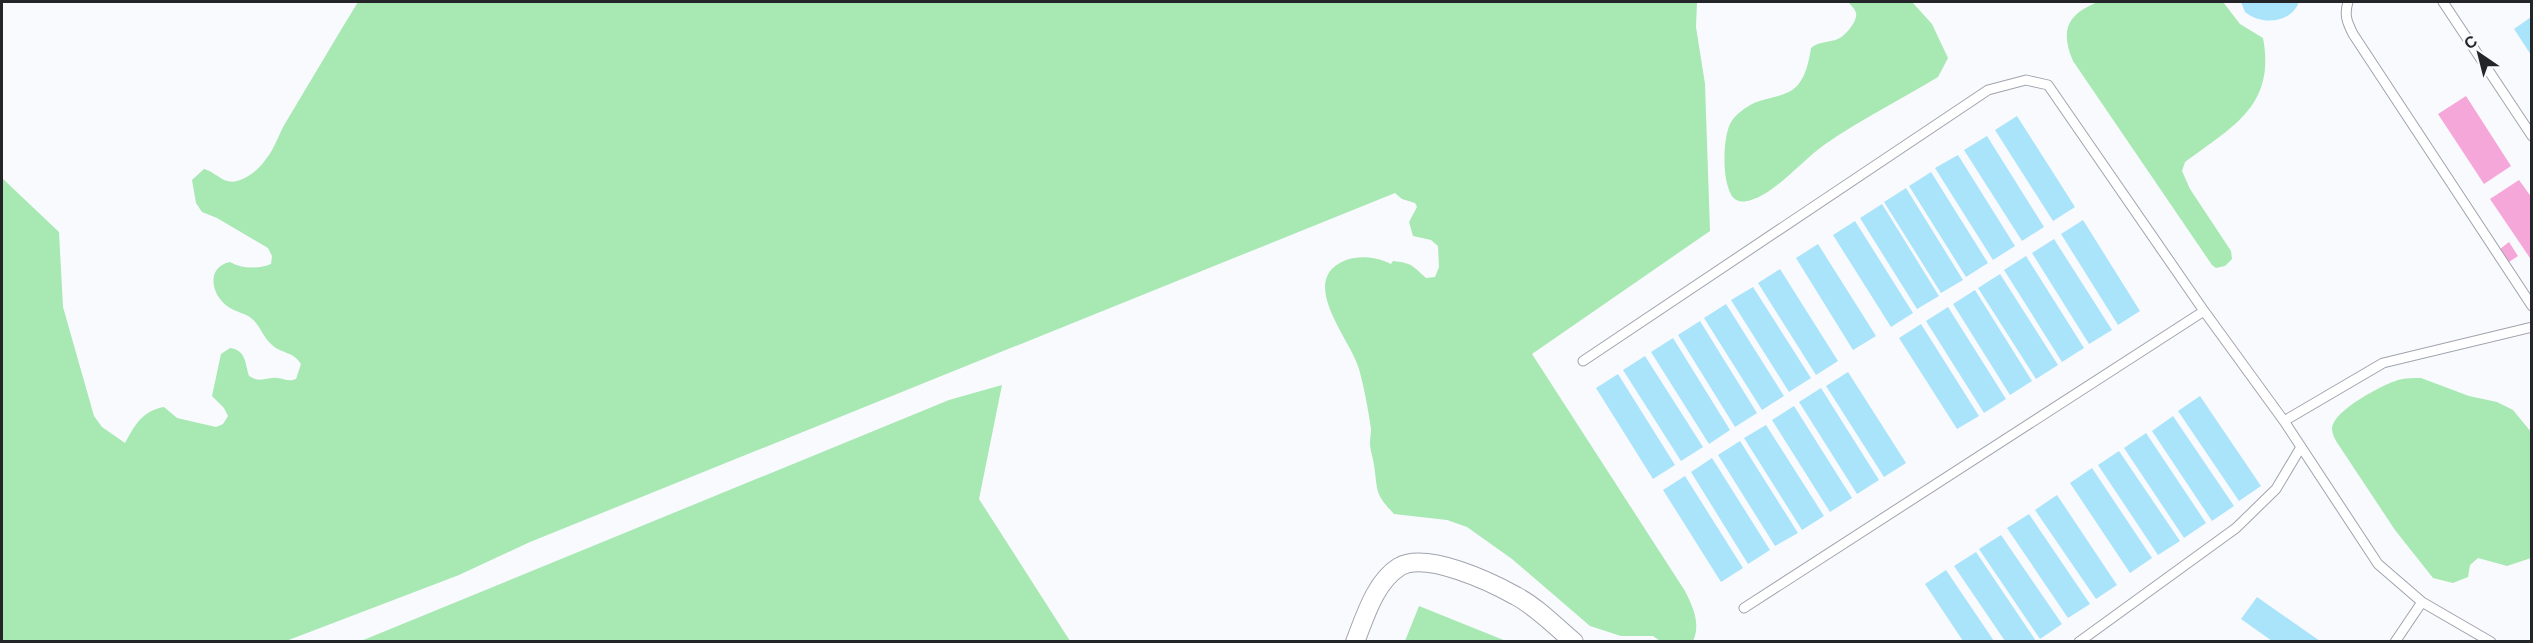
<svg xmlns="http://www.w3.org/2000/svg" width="2533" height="643" font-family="Arial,sans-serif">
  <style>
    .green { fill: #a7e8b3 }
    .water { fill: #aae4fb }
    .building { fill: #f6a7d9 }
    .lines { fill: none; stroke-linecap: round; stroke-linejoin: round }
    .lane-casing { stroke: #a1a3ae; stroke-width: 11 }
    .street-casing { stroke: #a1a3ae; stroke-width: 20 }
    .lane { stroke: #fff; stroke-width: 9 }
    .street { stroke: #fff; stroke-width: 18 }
  </style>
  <rect width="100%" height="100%" fill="#f9fafe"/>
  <path class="green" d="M358,2H1697L1696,27L1705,84L1710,231L1532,354L1685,591C1693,607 1701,624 1693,641H1660L1653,636H1621L1590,626L1512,559L1467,527L1447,520L1394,514C1374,493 1378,491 1374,465C1373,457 1370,450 1370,443C1370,438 1371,433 1371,429C1369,413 1363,381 1358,366C1348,336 1297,279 1346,260C1360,255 1378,257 1391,264L1393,261C1412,263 1413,266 1426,278L1435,277L1439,267L1438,246L1431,240L1413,236L1409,222L1417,207L1415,203L1402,199L1395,193L530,542L459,575L286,641H2V178L59,232L63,307L94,416L102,427L125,443C135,425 142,411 164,407L177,418L216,427L223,424L228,416L224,408L212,396L221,354L230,348C246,350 245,363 249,376C259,382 262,379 272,378C282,376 286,383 296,379L301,364C293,351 281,354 271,344C263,337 260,325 251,318C245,313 236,312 230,308C211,297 205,267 230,262C242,269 258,269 271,264L272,256L268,248L217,218L202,212L196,203L192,180L204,169C216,172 224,185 237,181C249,178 260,168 266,159C275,148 279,133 286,122C310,82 334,41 358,2Z
    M1848,2H1912L1932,24L1948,58L1938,77C1900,100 1860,120 1824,145C1803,160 1774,194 1751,200C1738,204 1732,200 1728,187C1723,172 1723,139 1730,124C1734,115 1746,107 1754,103C1768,97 1786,97 1797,86C1806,76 1809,61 1811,48C1819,41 1828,43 1838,39C1845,36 1858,21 1856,13C1855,9 1851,5 1848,2Z
    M2098,2H2223L2240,24L2263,38C2276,106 2232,127 2185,162L2182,171L2190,189L2231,251L2232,259L2225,266L2216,268L2212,265L2073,61C2060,31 2067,14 2098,2Z
    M2421,378L2469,396L2497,402L2513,410L2531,432V558L2507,566L2478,558L2470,565L2468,577L2453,583L2433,578L2395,530L2336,441C2334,437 2332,433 2332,428C2334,410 2382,385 2398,380C2405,378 2414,378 2421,378Z
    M1002,385L979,499L1070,641H361L949,400Z
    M1419,606L1506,641H1405Z"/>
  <path class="water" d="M2241,2H2299C2291,23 2262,26 2245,12Z
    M2531,17V55L2514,29Z
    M2017,116L2075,207L2053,221L1995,130Z
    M1987,136L2044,227L2022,241L1964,150Z
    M1958,155L2015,246L1993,260L1935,168Z
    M1931,172L1988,263L1966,277L1909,186Z
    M1906,188L1963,280L1941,293L1884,202Z
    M1882,204L1939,296L1917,309L1860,218Z
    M2083,220L2140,311L2118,325L2061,234Z
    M1855,221L1913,313L1891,327L1833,235Z
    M2054,239L2112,330L2089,344L2032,253Z
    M1818,244L1876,336L1853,350L1796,258Z
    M2026,256L2084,348L2062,362L2004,270Z
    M1780,269L1838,361L1816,375L1758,283Z
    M2000,274L2058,365L2036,379L1978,288Z
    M1753,287L1811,378L1789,392L1731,300Z
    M1975,290L2032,381L2010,395L1953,304Z
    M1726,304L1784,396L1762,410L1704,318Z
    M1948,307L2006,399L1984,413L1926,321Z
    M1700,321L1757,413L1735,427L1678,335Z
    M1921,324L1979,416L1957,429L1899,338Z
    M1673,338L1730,430L1709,444L1651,352Z
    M1645,356L1703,447L1681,461L1623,370Z
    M1848,372L1906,463L1884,477L1826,386Z
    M1618,374L1675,465L1653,479L1596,388Z
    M1821,388L1879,480L1857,494L1799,402Z
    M2200,396L2261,486L2239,501L2178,411Z
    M1794,406L1852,498L1830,512L1772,420Z
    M2173,416L2234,506L2212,521L2152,431Z
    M1766,425L1824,516L1802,530L1744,438Z
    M2146,433L2206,523L2184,538L2124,448Z
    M1740,441L1798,533L1775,546L1718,455Z
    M2119,451L2180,541L2158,555L2098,465Z
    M1712,458L1770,550L1748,564L1691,472Z
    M2092,468L2152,558L2130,573L2070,483Z
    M1685,476L1743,568L1721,582L1663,490Z
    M2057,495L2117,585L2096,599L2035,510Z
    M2029,514L2090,604L2068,618L2007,528Z
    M2001,535L2062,624L2040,639L1979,549Z
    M1976,552L2036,641H2005L1954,566Z
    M1946,570L1994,641H1963L1925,584Z
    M2257,597L2320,641H2272L2241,619Z"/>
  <path class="building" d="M2466,96L2511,166L2484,184L2438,114Z
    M2519,180L2532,198V261L2490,199Z
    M2509,242L2518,256L2509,262L2500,249Z"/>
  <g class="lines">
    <g class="lane-casing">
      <path id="lane" d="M2348,2C2344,15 2347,22 2353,34L2532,306
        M2443,2L2532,136
        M1583,361L1988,90L2026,80L2048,85L2204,311L2284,421L2378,564L2422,602L2491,642
        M2284,421L2383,363L2532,327
        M1744,608L2204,311
        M2079,642L2236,528L2276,489L2301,447
        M2395,642L2422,602"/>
    </g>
    <g class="street-casing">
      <path id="street" d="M1355,642C1365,617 1375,582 1399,567C1426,551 1491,582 1516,596C1537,607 1556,627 1574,642"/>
    </g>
    <use href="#lane" class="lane"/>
    <use href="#street" class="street"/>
  </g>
  <rect width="2533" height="643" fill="none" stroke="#242529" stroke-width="6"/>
  <g transform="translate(2479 54) rotate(325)" stroke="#f9fafe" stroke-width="4.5" paint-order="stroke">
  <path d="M0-4.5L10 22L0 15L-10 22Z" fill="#242529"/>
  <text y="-9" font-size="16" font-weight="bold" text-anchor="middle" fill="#242529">С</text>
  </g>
</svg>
